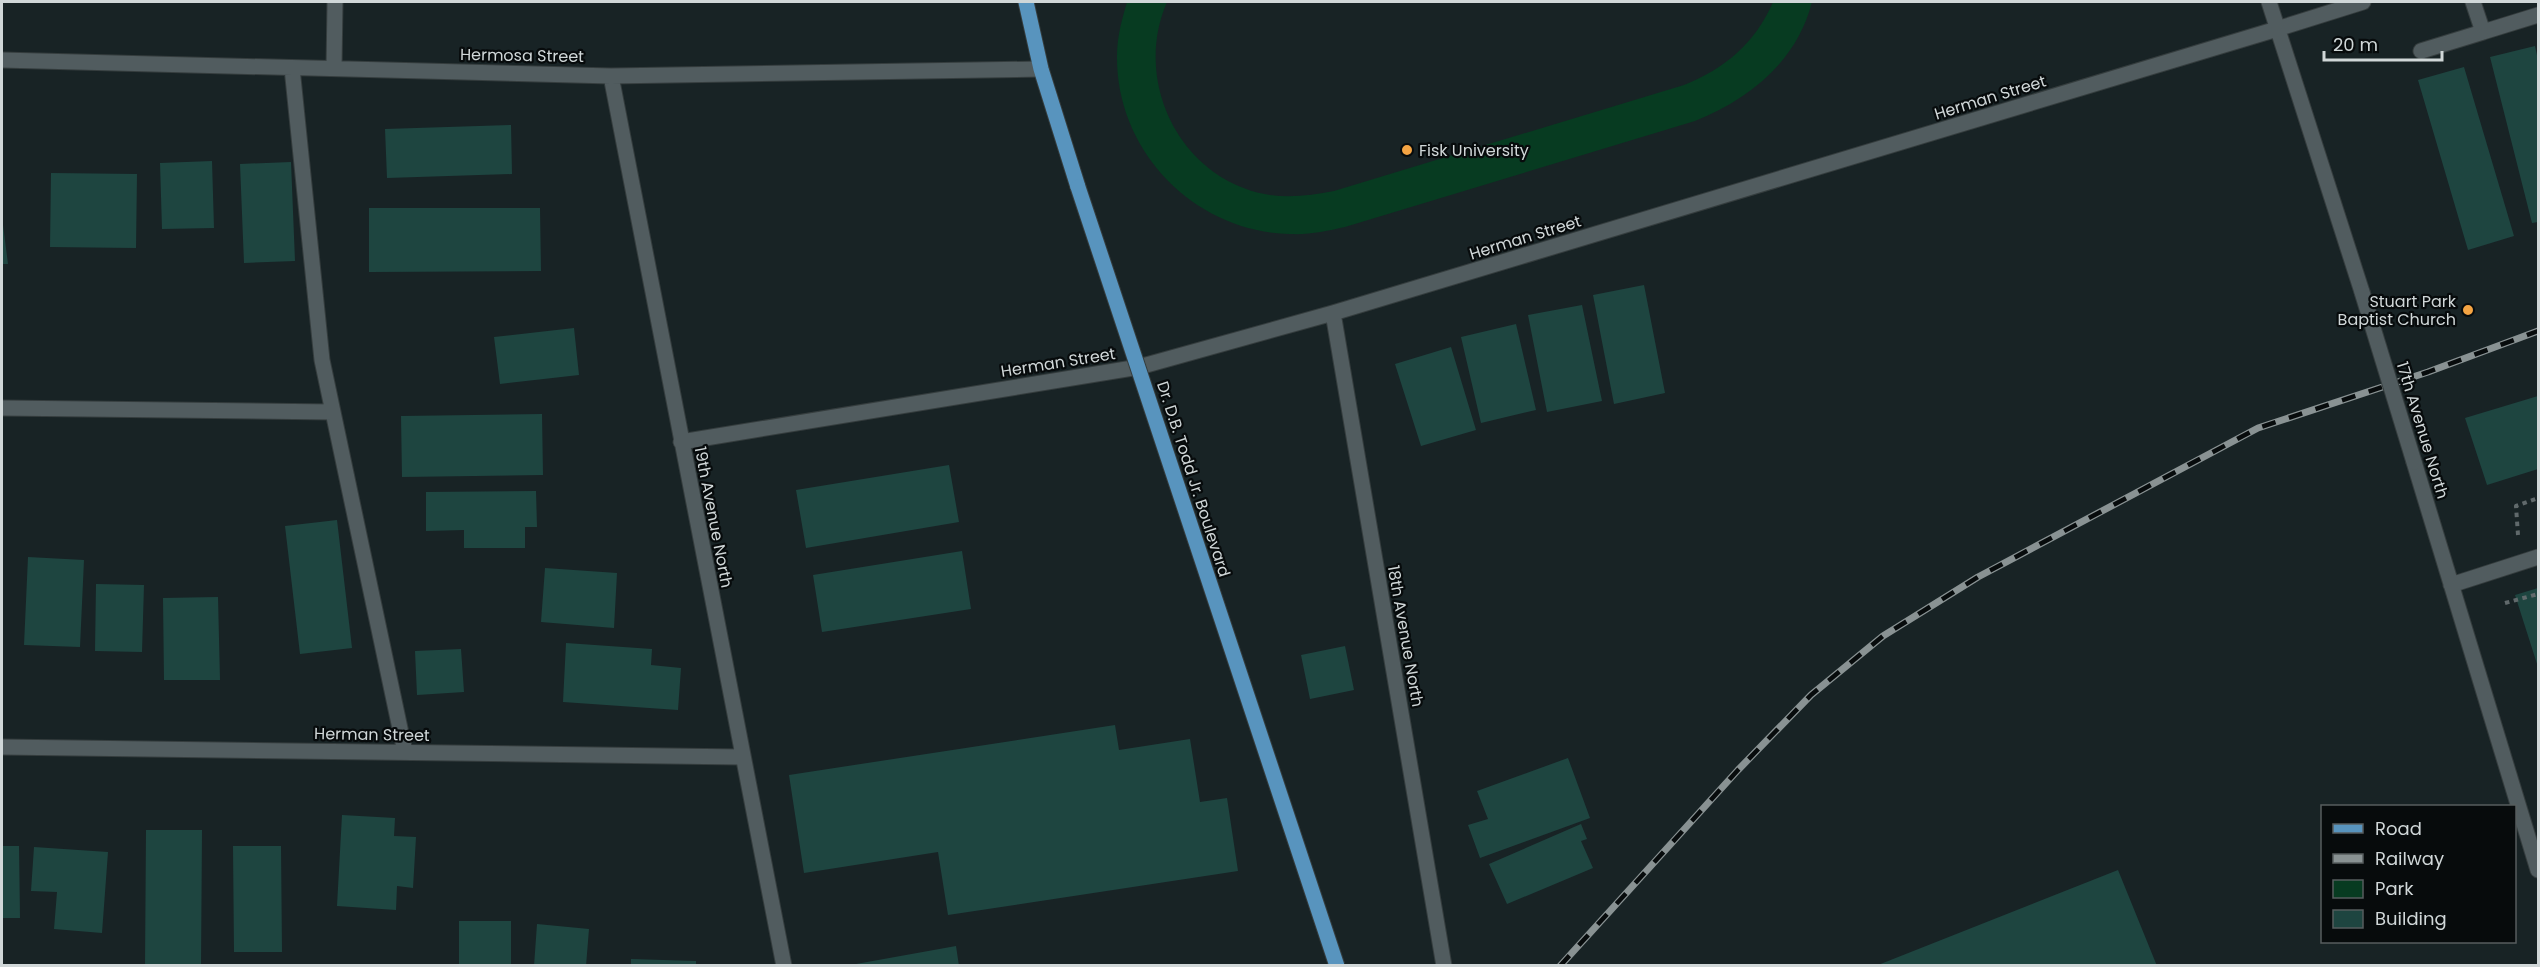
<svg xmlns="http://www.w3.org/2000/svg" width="2540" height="967" font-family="Poppins,sans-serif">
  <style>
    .green { fill: #073b21 }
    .building { fill: #1e4540 }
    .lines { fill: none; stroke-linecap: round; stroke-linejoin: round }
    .minor-casing { stroke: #353d3e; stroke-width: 17 }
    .major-casing { stroke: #353d3e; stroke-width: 17 }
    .path { stroke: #60696b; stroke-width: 4; stroke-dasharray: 4.5 4.5; stroke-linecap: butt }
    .minor { stroke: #515c5f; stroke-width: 15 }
    .major { stroke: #5894be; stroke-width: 15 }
    .rail-casing { stroke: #899293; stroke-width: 7 }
    .rail { stroke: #070b0c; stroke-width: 4.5; stroke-dasharray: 14; stroke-linecap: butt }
    .minor-bridge-casing { stroke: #353d3e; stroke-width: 17; stroke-linecap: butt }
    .major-bridge-casing { stroke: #353d3e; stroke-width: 17; stroke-linecap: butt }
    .minor-bridge { stroke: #515c5f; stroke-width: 15 }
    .major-bridge { stroke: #5894be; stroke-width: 15 }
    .poi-dot { fill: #f4a443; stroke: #070b0c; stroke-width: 2 }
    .labels { text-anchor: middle; stroke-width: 4.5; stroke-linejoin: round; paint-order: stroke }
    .street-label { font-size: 16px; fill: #d0d7d8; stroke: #070b0c }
    .poi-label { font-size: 16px; fill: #d0d7d8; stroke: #070b0c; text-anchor: start }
  </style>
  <rect width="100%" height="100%" fill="#182325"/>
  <path class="green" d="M1127,2H1167C1132,82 1181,181 1270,195C1292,198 1313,195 1334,191L1684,85C1726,68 1755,43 1773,2H1812C1797,61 1750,99 1695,121L1345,227C1327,231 1309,235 1290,234C1195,232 1116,152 1117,56C1117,37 1122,19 1127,2Z"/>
  <path class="building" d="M2535,46L2538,60V222L2532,223L2490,57Z
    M2464,67L2514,236L2468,250L2418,80Z
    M511,125L512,174L387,178L385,129Z
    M212,161L214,228L162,229L160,163Z
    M291,162L295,261L244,263L240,164Z
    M51,173L137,174L136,248L50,247Z
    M369,208H540L541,271L369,272Z
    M2,217L8,264H2Z
    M1644,285L1665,393L1614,404L1593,295Z
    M1582,305L1602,401L1547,412L1528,315Z
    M1516,324L1536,410L1481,423L1461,337Z
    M574,328L579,375L500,384L494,337Z
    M1451,347L1476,430L1421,446L1395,364Z
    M2538,396V469L2487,485L2465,418Z
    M542,414L543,475L402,477L401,416Z
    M949,465L959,522L806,548L796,490Z
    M536,491L537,527H525V548H464V530L426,531V492Z
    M337,520L352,648L300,654L285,526Z
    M962,551L971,609L822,632L813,575Z
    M28,557L84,560L80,647L24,645Z
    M545,568L617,573L614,628L541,622Z
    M96,584L144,585L142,652L95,651Z
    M2538,588V667L2515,595Z
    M218,597L220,680H164L163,598Z
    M566,643L652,649L651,665L681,668L678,710L563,702Z
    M1345,646L1354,690L1310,699L1301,655Z
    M461,649L464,692L417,695L415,651Z
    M1115,725L1119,750L1190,739L1200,802L1227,798L1238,871L948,915L938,852L804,873L789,775Z
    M1568,758L1590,818L1480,858L1468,825L1488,819L1477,791Z
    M342,815L395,818L394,836L416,837L413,888L397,886L396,910L337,906Z
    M1581,824L1587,839L1581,841L1593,868L1507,904L1489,864Z
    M146,830H202L201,966H145Z
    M2,846H19L20,918H2Z
    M233,846H281L282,952H234Z
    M34,847L108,852L102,933L54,929L57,892L31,891Z
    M2118,870L2157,966H1878V965Z
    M459,921H511V966H459Z
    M537,924L589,929L586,966H534Z
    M956,946L959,966H856V964Z
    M631,959L696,961V966H631Z"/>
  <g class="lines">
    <g class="minor-casing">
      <path id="minor" d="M2269,2L2362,292
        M2483,32L2538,15
        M2421,51L2483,32L2473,2
        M2,60L611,76L1041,69
        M292,68L322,360L405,752
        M334,68L335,2
        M611,76L784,966
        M1333,313L1444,966
        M2,408L333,412
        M681,442L1139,367L1333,313L2277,29L2363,2
        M2414,462L2538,870
        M2451,585L2538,557
        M2,747L741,757"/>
    </g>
    <g class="major-casing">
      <path id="major" d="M1026,2L1041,69L1078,187"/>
    </g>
    <path class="path" d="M2518,535L2516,506L2538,498
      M2505,603L2538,594"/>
    <use href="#minor" class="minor"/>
    <use href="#major" class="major"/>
    <g class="rail-casing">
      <path id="rail" d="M1560,966L1738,770L1811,695L1883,636L1978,577L2258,428L2428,372L2538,331"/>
    </g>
    <use href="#rail" class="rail"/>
    <g class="minor-bridge-casing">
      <path id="minor-bridge" d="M2362,292L2414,462"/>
    </g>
    <g class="major-bridge-casing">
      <path id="major-bridge" d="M1078,187L1337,966"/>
    </g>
    <use href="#minor-bridge" class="minor-bridge"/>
    <use href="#major-bridge" class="major-bridge"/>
  </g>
  <g class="poi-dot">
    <circle cx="1407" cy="150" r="6"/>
    <circle cx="2468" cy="310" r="6"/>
  </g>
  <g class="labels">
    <g class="street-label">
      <text transform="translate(522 55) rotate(1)" y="6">Hermosa Street</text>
      <text transform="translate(1990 97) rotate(-17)" y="6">Herman Street</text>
      <text transform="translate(1525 237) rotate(-17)" y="6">Herman Street</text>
      <text transform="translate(1058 362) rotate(-9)" y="6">Herman Street</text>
      <text transform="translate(2423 430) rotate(73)" y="6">17th Avenue North</text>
      <text transform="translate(1194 479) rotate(72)" y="6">Dr. D.B. Todd Jr. Boulevard</text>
      <text transform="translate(714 517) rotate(79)" y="6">19th Avenue North</text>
      <text transform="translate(1406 636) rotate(80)" y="6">18th Avenue North</text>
      <text transform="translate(372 734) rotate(1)" y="6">Herman Street</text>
    </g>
    <g class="poi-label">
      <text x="1419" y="156">Fisk University</text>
      <text x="2456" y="307" text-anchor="end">Stuart Park<tspan x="2456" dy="18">Baptist Church</tspan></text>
    </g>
  </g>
  <rect width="2540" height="967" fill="none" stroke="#d0d7d8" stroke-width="6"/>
  <rect x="2321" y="805" width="195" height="138" fill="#070b0c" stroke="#575d5e" stroke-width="1.5"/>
  <rect x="2333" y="824" width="30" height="9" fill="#5894be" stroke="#575d5e" stroke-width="1.5"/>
  <text x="2375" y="835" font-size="18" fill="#d0d7d8">Road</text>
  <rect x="2333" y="854" width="30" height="9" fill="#899293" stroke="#575d5e" stroke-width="1.5"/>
  <text x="2375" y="865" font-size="18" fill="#d0d7d8">Railway</text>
  <rect x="2333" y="880" width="30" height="18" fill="#073b21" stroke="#575d5e" stroke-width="1.5"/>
  <text x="2375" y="895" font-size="18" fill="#d0d7d8">Park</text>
  <rect x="2333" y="910" width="30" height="18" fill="#1e4540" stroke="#575d5e" stroke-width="1.5"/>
  <text x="2375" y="925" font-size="18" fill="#d0d7d8">Building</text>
  <path d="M2324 51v9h118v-9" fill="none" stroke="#d0d7d8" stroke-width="3"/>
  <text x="2333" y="51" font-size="18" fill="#d0d7d8" stroke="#070b0c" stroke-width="4.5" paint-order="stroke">20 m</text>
</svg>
